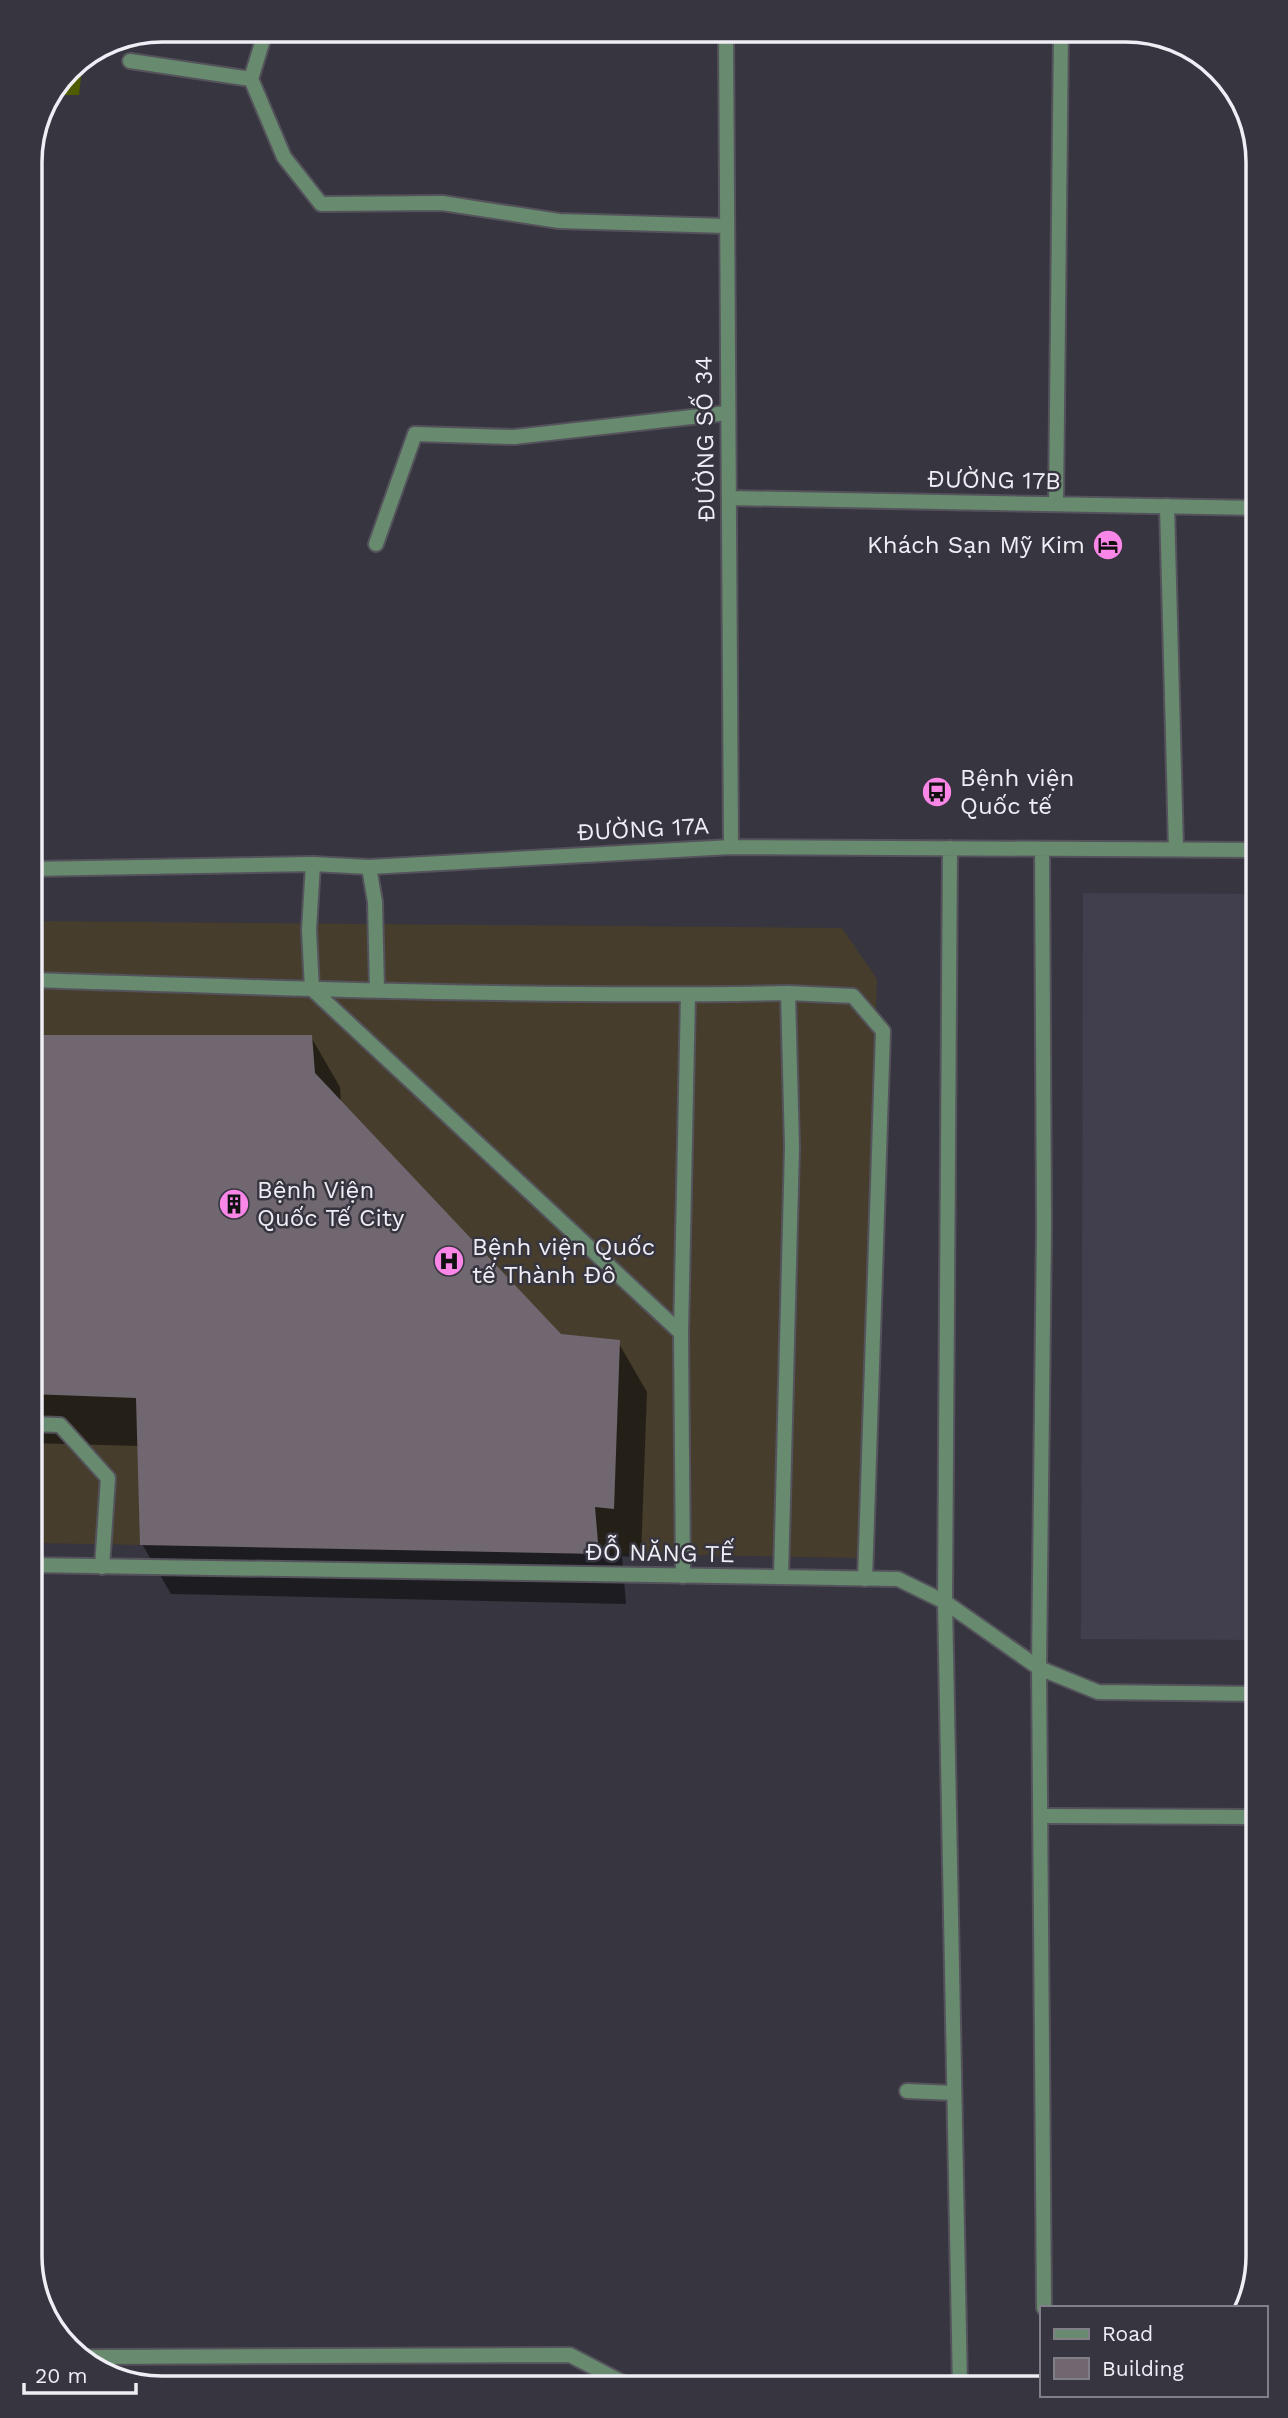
<svg xmlns="http://www.w3.org/2000/svg" width="1288" height="2418" font-family="'Work Sans',sans-serif">
  <style>
    .built { fill: #413e4d }
    .medical { fill: #463d2c }
    .green { fill: #505b00 }
    .shadow { fill: #0007 }
    .building { fill: #706770 }
    .lines { fill: none; stroke-linecap: round; stroke-linejoin: round }
    .service-casing { stroke: #54535c; stroke-width: 18 }
    .minor-casing { stroke: #54535c; stroke-width: 18 }
    .service { stroke: #688a6f; stroke-width: 14 }
    .minor { stroke: #688a6f; stroke-width: 14 }
    .labels { text-anchor: middle; stroke-width: 5; stroke-linejoin: round; paint-order: stroke }
    .street-label { font-size: 24px; fill: #efeef5; stroke: #37353f }
    .poi-label { font-size: 24px; fill: #efeef5; stroke: #37353f; text-anchor: start }
    .rim { fill: none; stroke: #efeef5; stroke-width: 3.5 }
  </style>
  <rect width="100%" height="100%" fill="#37353f"/>
  <path class="built" d="M1083,893L1258,894V1640L1081,1639Z"/>
  <path class="medical" d="M30,921L842,928L877,979L859,1558L30,1543Z"/>
  <path class="green" d="M83,59L79,95H57L69,68Z"/>
  <path class="shadow" d="M30,1037H311L340,1087L341,1104L560,1336L618,1342L647,1392L641,1558L622,1556L626,1604L171,1594L142,1544L139,1446L30,1443Z"/>
  <path class="building" d="M30,1035H312L315,1073L561,1334L620,1340L614,1509L595,1507L599,1554L140,1545L136,1398L30,1394Z"/>
  <g class="lines">
    <g class="service-casing">
      <path id="service" d="M266,30L251,79L284,157L321,204L442,203L559,221L727,226
        M130,61L251,79
        M1167,506L1176,849
        M376,544L415,434L514,437L727,413
        M313,864L309,930L312,989L681,1333L683,1576
        M369,867L375,902L377,990
        M30,980C282,988 535,998 788,993L792,1147L781,1577
        M788,993L853,996L883,1031L865,1579
        M681,1333L688,995
        M30,1424L60,1425L108,1478L102,1567
        M1041,1816L1258,1817
        M907,2091L954,2093"/>
    </g>
    <g class="minor-casing">
      <path id="minor" d="M726,30L731,847
        M730,498L1258,508
        M1056,504L1061,30
        M950,848L945,1602L960,2388
        M1042,849L1044,1227L1039,1668L1044,2308
        M30,869L313,864L369,867L731,847L1258,850
        M30,1565L898,1579L945,1602L1039,1668L1098,1692L1258,1694
        M82,2357L570,2355L633,2388"/>
    </g>
    <use href="#service" class="service"/>
    <use href="#minor" class="minor"/>
  </g>
  <defs>
    <g id="hotel-disc" transform="scale(1.575)"><circle r="9.5" fill="#fa87e7" stroke="#37353f"/><path d="M-6-4.5h1.5V1H6V5H4.5V3h-9V5H-6ZM-4 0a1.8 1.8 0 1 1 3.6 0ZM.5 0V-2.5h3Q6-2.5 6 0Z" fill="#111"/></g>
    <g id="bus-disc" transform="scale(1.575)"><circle r="9.5" fill="#fa87e7" stroke="#37353f"/><path d="M-5-6H5V4H4V6H2V4H-2V6H-4V4H-5ZM-3.5-4V0h7V-4ZM-3.5 1.2v1.5H-2V1.2ZM2 1.2v1.5H3.5V1.2Z" fill="#111"/></g>
    <g id="building-disc" transform="scale(1.575)"><circle r="9.5" fill="#fa87e7" stroke="#37353f"/><path d="M-4-6H4V6H1V3H-1V6H-4ZM-2.5-4.3h1.7v1.8h-1.7ZM.8-4.3h1.7v1.8H.8ZM-2.5-1h1.7V.8h-1.7ZM.8-1h1.7V.8H.8Z" fill="#111"/></g>
    <g id="hospital-disc" transform="scale(1.575)"><circle r="9.5" fill="#fa87e7" stroke="#37353f"/><path d="M-5-5h3v3.5h4V-5h3V5h-3V1.5h-4V5h-3Z" fill="#111"/></g>
  </defs>
  <g fill-rule="evenodd">
    <use href="#hotel-disc" x="1108" y="545"/>
    <use href="#bus-disc" x="937" y="792"/>
    <use href="#building-disc" x="234" y="1204"/>
    <use href="#hospital-disc" x="449" y="1261"/>
  </g>
  <g class="labels">
    <g class="street-label">
      <text transform="translate(705 439) rotate(-91)" y="8">ĐƯỜNG SỐ 34</text>
      <text transform="translate(994 480) rotate(1)" y="8">ĐƯỜNG 17B</text>
      <text transform="translate(643 829) rotate(-3)" y="8">ĐƯỜNG 17A</text>
      <text transform="translate(660 1553) rotate(1)" y="8">ĐỖ NĂNG TẾ</text>
    </g>
    <g class="poi-label">
      <text x="1085" y="553" text-anchor="end">Khách Sạn Mỹ Kim</text>
      <text x="960" y="786">Bệnh viện<tspan x="960" dy="28">Quốc tế</tspan></text>
      <text x="257" y="1198">Bệnh Viện<tspan x="257" dy="28">Quốc Tế City</tspan></text>
      <text x="472" y="1255">Bệnh viện Quốc<tspan x="472" dy="28">tế Thành Đô</tspan></text>
    </g>
  </g>
  <path d="M0 0H1288V2418H0ZM162 42H1126A120 120 0 0 1 1246 162V2256A120 120 0 0 1 1126 2376H162A120 120 0 0 1 42 2256V162A120 120 0 0 1 162 42Z" fill="#37353f" fill-rule="evenodd"/>
  <path class="rim" d="M162 42H1126A120 120 0 0 1 1246 162V2256A120 120 0 0 1 1126 2376H162A120 120 0 0 1 42 2256V162A120 120 0 0 1 162 42Z"/>
  <rect x="1040" y="2306" width="228" height="91" fill="#37353f" stroke="#817f88" stroke-width="2"/>
  <rect x="1054" y="2329" width="35" height="10" fill="#688a6f" stroke="#817f88" stroke-width="2"/>
  <text x="1102" y="2341" font-size="21" fill="#efeef5">Road</text>
  <rect x="1054" y="2358" width="35" height="21" fill="#706770" stroke="#817f88" stroke-width="2"/>
  <text x="1102" y="2376" font-size="21" fill="#efeef5">Building</text>
  <path d="M24 2383v10h112v-10" fill="none" stroke="#efeef5" stroke-width="3.5"/>
  <text x="35" y="2383" font-size="21" fill="#efeef5" stroke="#37353f" stroke-width="5" paint-order="stroke">20 m</text>
</svg>
